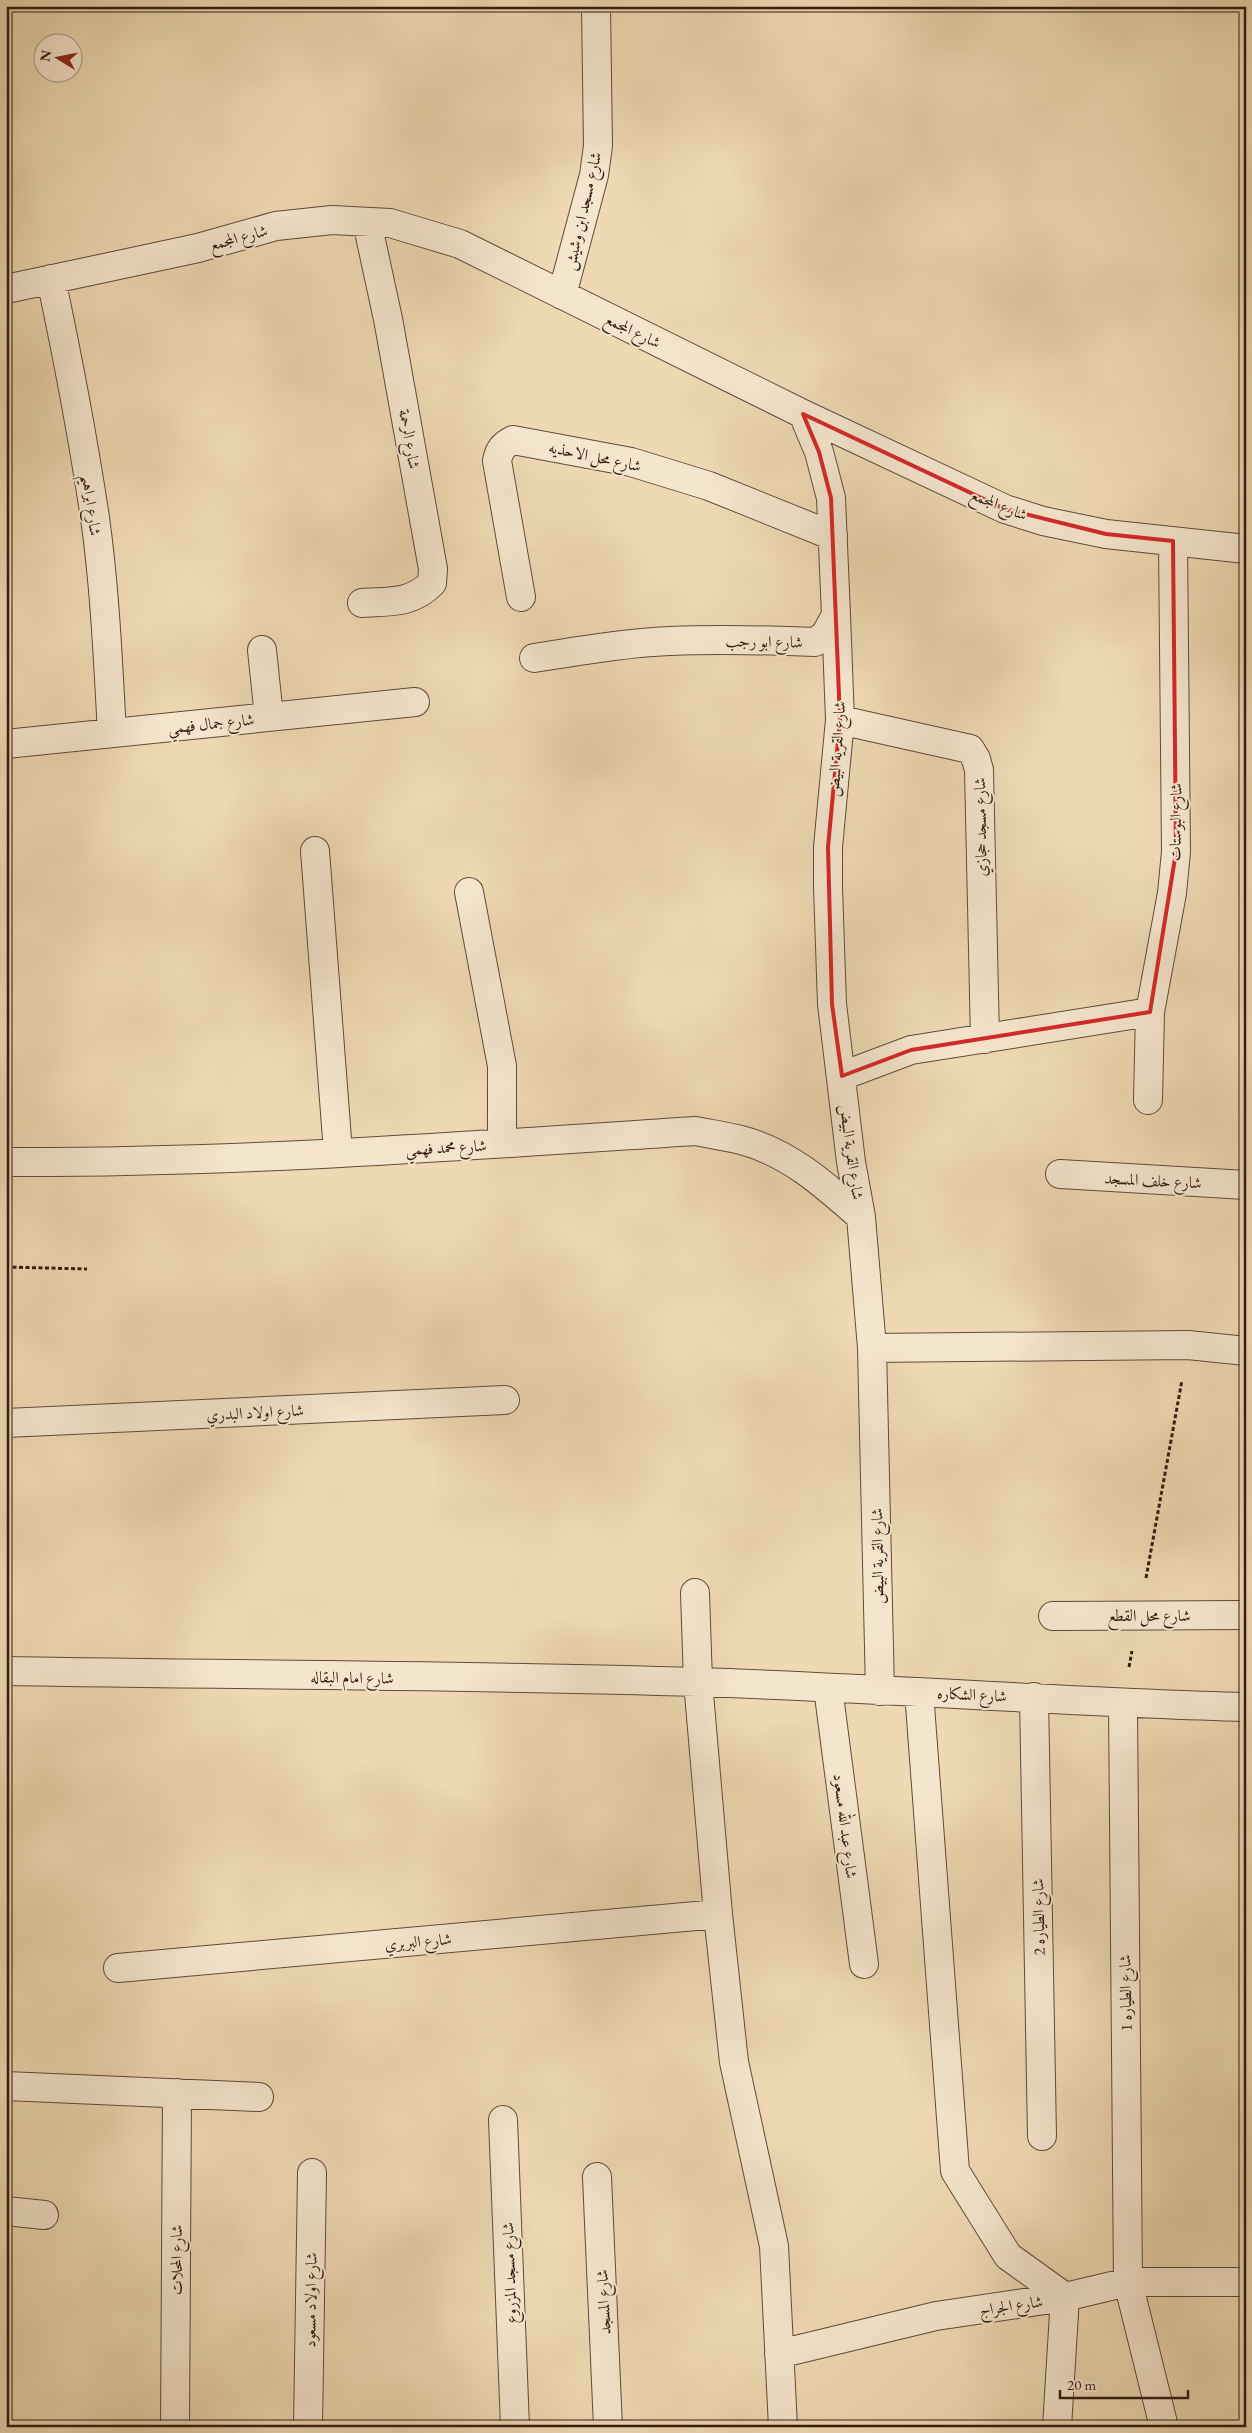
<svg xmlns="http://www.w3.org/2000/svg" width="1252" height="2433" font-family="'EB Garamond',Amiri,serif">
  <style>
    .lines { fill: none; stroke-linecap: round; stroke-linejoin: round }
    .minor-casing { stroke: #604b3b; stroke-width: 30 }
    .path { stroke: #311c13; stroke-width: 3; stroke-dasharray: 4 2.5; stroke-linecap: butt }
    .minor { stroke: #f4e6cd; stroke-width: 28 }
    .marked { fill: none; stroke: #d62828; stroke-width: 4; stroke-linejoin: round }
    .labels { text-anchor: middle; stroke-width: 4; stroke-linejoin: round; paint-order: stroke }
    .street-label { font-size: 16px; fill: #311c13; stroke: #f4e6cd }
  </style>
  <rect width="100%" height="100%" fill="#eed9b2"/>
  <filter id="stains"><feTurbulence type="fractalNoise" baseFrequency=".004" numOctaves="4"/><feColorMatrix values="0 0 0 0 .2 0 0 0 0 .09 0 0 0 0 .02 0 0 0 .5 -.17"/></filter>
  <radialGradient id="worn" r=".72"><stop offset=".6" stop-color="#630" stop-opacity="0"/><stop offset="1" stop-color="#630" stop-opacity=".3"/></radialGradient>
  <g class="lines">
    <g class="minor-casing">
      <path id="minor" d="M51,279C68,359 83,438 95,518C105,589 108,662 112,733
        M6,289L198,248L276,226L332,220L390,223L460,244L803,414L1005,509L1043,521L1106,534L1246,549
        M562,295L594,175L598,146L596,6
        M521,597L497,461C499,450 503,445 513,440L631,462L709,486L833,536
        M362,603C391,601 411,604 432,583L433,569L388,319L367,222
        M836,615L840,720L828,847V887L832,1004L851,1162L861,1217L872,1348L880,1691
        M262,650L269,717
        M534,658C579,651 624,643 670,641C718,639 766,640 815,642L825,635L836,615L831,498L819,452L803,414
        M840,720L970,749L976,759L979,770L985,1039
        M6,744L415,702
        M315,851L338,1152
        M469,892L502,1066V1143
        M842,1076L911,1050L1150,1012
        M1148,1100L1150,1012L1172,893L1176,852L1173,541
        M6,1162C236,1163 466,1146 695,1131C710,1134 726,1136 741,1140C788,1152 825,1185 861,1217
        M1060,1174L1246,1185
        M872,1348L1188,1345L1246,1351
        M6,1423L505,1400
        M695,1593L698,1682L718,1914L734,2062L774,2246L783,2427
        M1053,1616L1246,1615
        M6,1671C237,1675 468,1675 698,1682C881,1688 1063,1702 1246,1707
        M828,1688L864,1964
        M919,1692L955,2171L1008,2256L1065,2297L1057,2427
        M1034,1697L1042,2136
        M1123,1704L1128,2282L1164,2427
        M118,1968L718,1914
        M6,2086L259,2097
        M503,2120L515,2427
        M597,2177L608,2427
        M6,2211L44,2215
        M779,2354L936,2316L1065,2297L1128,2282H1246
        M175,2427L177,2093
        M308,2427L312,2173"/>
    </g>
    <path class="path" d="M6,1267L87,1269
      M1146,1578L1182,1380
      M1129,1667L1132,1651"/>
    <use href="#minor" class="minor"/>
  </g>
  <path class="marked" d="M803,414L1005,509L1106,534L1173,541L1176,852L1150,1012L911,1050L842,1076L832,1004L828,847L840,720L831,498L819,452Z"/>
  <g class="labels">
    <g class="street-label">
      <text transform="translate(582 211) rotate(-77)" y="6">شارع مسجد ابن وشيش</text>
      <text transform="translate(238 237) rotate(-15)" y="6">شارع المجمع</text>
      <text transform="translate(633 330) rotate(26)" y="6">شارع المجمع</text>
      <text transform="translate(410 439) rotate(80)" y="6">شارع الرحمة</text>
      <text transform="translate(595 456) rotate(12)" y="6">شارع محل الاحذيه</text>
      <text transform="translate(999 504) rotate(22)" y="6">شارع المجمع</text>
      <text transform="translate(92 505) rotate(82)" y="6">شارع ابراهيم</text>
      <text transform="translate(764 641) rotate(1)" y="6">شارع ابو رجب</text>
      <text transform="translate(211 723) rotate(-6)" y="6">شارع جمال فهمي</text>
      <text transform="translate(836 749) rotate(-86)" y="6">شارع القرية البيض</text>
      <text transform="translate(1175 822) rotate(-89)" y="6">شارع البوستات</text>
      <text transform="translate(980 827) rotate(-91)" y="6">شارع مسجد حجازي</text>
      <text transform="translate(446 1147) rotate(-3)" y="6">شارع محمد فهمي</text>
      <text transform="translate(852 1152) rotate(82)" y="6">شارع القرية البيض</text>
      <text transform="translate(1153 1180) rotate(3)" y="6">شارع خلف المسجد</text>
      <text transform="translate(255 1412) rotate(-3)" y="6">شارع اولاد البدري</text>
      <text transform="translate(877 1556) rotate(-91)" y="6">شارع القرية البيض</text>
      <text x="1149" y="1621">شارع محل القطع</text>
      <text transform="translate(352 1677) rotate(1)" y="6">شارع امام البقاله</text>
      <text transform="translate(972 1694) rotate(3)" y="6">شارع الشكاره</text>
      <text transform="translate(846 1826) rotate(83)" y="6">شارع عبد الله مسعود</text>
      <text transform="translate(1038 1917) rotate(-91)" y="6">شارع الطياره 2</text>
      <text transform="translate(418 1941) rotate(-5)" y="6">شارع البربري</text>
      <text transform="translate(1125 1993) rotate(-91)" y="6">شارع الطياره 1</text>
      <text transform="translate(176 2260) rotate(-90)" y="6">شارع المحلات</text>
      <text transform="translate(509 2273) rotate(-92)" y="6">شارع مسجد المزروع</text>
      <text transform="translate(310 2300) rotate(-89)" y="6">شارع اولاد مسعود</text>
      <text transform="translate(603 2302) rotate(-93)" y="6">شارع المسجد</text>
      <text transform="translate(1011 2305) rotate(-8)" y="6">شارع الجراج</text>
    </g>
  </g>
  <rect width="1252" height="2433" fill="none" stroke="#eed9b2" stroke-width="25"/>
  <rect x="8" y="8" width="1237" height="2418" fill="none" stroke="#311c13" stroke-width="2.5"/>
  <rect x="12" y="12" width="1227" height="2408" fill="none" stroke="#311c13"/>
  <g transform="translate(58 58) rotate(280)"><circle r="24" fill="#f4e6cd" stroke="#a69583"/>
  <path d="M0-4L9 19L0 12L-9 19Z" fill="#8f2418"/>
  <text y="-8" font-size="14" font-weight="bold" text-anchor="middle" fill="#311c13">N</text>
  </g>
  <path d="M1060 2390v8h128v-8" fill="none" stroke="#311c13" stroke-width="2.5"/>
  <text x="1067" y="2390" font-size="15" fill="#311c13" stroke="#f4e6cd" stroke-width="4" paint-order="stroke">20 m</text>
  <rect width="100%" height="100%" filter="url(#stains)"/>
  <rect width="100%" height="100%" fill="url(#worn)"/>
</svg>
